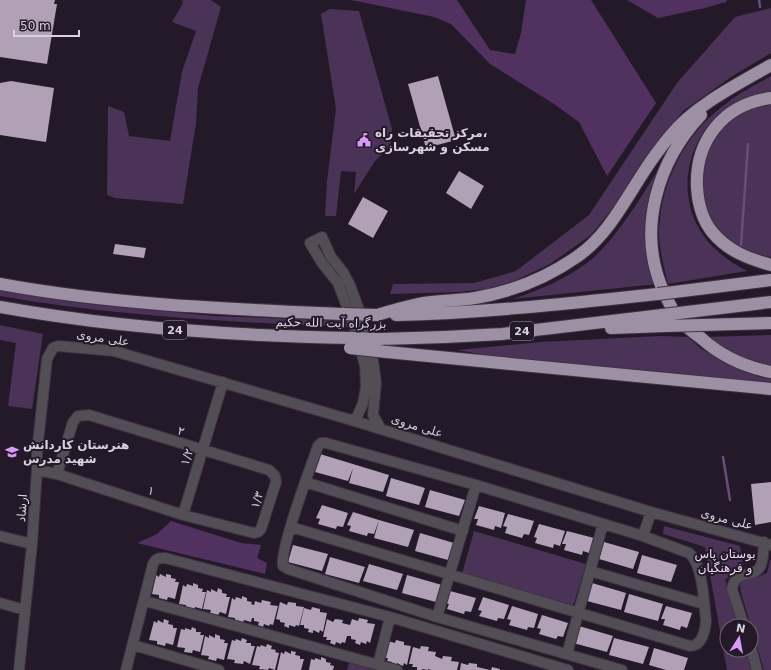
<svg xmlns="http://www.w3.org/2000/svg" width="771" height="670" font-family="'DejaVu Sans',Cairo,sans-serif">
  <style>
    .green { fill: #4b3357 }
    .forest { fill: #51315f }
    .lines { fill: none; stroke-linecap: round; stroke-linejoin: round }
    .stream { stroke: #6c4b7b; stroke-width: 2.5 }
    .building { fill: #b0a1b7 }
    .minor-casing { stroke: #3d3342; stroke-width: 12 }
    .highway-casing { stroke: #3d3342; stroke-width: 14 }
    .minor { stroke: #534d56; stroke-width: 10 }
    .highway { stroke: #9d8fa4; stroke-width: 12 }
    .highway-bridge-casing { stroke: #3d3342; stroke-width: 14; stroke-linecap: butt }
    .highway-bridge { stroke: #9d8fa4; stroke-width: 12 }
    .labels { text-anchor: middle; stroke-width: 4; stroke-linejoin: round; paint-order: stroke }
    .shield { fill: #241929; stroke: #a39aa7; stroke-width: 1 }
    .shield-label { font-size: 11px; font-weight: bold; fill: #d9d2dd }
    .poi-label { font-size: 12px; font-weight: bold; fill: #d9d2dd; stroke: #241929; text-anchor: start }
    .street-label { font-size: 12px; fill: #d9d2dd; stroke: #241929 }
    .park-label { font-size: 12px; fill: #ecd8f6; stroke: #241929 }
  </style>
  <rect width="100%" height="100%" fill="#241929"/>
  <path class="green" d="M182,0H211L221,7L198,88L196,123L183,204L115,198L107,195L108,106L124,112L129,136L170,141L182,72L196,31L172,22L183,3Z
    M771,8V53L731,77L683,111L648,155L625,193L591,235L550,264L512,282L486,289L458,292L390,294L393,284L474,283L516,271L589,215L677,83L735,17Z
    M330,9L359,11L392,129L390,146L375,161L354,194L356,172L341,171L336,216H325L327,181L336,109L321,14Z
    M771,76V94C760,96 748,97 738,102C690,124 672,191 703,235C714,251 730,262 747,271L668,284C664,268 660,252 659,236C658,230 660,224 660,218C665,173 690,129 727,103C740,92 756,85 771,76Z
    M771,103V257L758,255L735,246L726,239L718,229L710,218L703,196L702,162L720,128L746,109Z
    M666,157L654,191L657,284L513,299C540,290 565,279 587,263C618,239 645,190 666,157Z
    M0,290L81,303L213,316L346,321L347,327C231,322 114,316 0,296Z
    M0,325L43,334L32,409L8,406L16,343L0,340Z
    M771,335V368L737,358L705,337Z
    M660,336L688,337L700,348L721,361L760,377L771,379V385L485,355L457,350L541,342Z
    M664,526L740,546L744,573L725,579L740,626H727V650H748L754,670H727L705,547L663,534Z
    M474,531L586,564L573,607L462,574Z
    M770,560H771V670H764L741,593L740,585L742,581L757,577L767,573Z
    M349,662L382,670H347Z"/>
  <path class="forest" d="M351,0H457L490,50L515,54L521,33L526,0H591L656,103L607,176L579,122L554,104L490,64L451,24L434,17Z
    M627,0H727L726,2L705,8L658,18Z
    M171,521L241,543L261,545L257,558L267,563L265,574L137,543L157,534Z"/>
  <g class="lines">
    <path class="stream" d="M759,0L760,7
      M741,245L748,144
      M723,457L730,500"/>
  </g>
  <path class="building" d="M0,0H55L54,4H57L47,64L0,57Z
    M438,76L456,140L426,148L408,84Z
    M11,81L54,88L46,142L0,135V83Z
    M459,171L484,186L471,209L446,193Z
    M363,197L388,211L373,238L348,224Z
    M115,244L146,248L144,258L113,254Z
    M320,454L389,475L383,492L349,483L353,468L348,481L315,472Z
    M391,478L425,488L419,505L386,496Z
    M771,482V522L755,525L751,484Z
    M430,490L465,500L459,516L425,507Z
    M322,505L348,513L343,527L337,526L336,529L318,524L320,519L316,518Z
    M479,506L505,513L501,528L495,526L494,530L476,525L478,519H474Z
    M353,512L379,520L374,534L368,533L367,536L349,531L351,526L347,525Z
    M508,514L534,521L529,535L524,534L522,538L505,533L507,527L503,526Z
    M379,520L414,530L408,547L374,538Z
    M539,524L565,531L560,546L554,544L553,548L535,543L537,538L534,537Z
    M567,531L594,538L589,553L583,551L582,555L564,550L566,544H562Z
    M420,533L454,543L448,560L415,551Z
    M604,542L639,552L633,569L599,559Z
    M293,545L328,554L322,571L288,562Z
    M642,555L677,565L671,582L637,573Z
    M330,557L365,567L359,583L325,574Z
    M369,564L403,574L397,590L363,581Z
    M160,574L166,577V574L171,575V578L176,579L175,582H179L175,599L168,597L167,600L159,598V595L152,594L156,575L159,577Z
    M407,575L442,585L436,602L402,593Z
    M193,583L198,585V588L203,589L202,592H206L202,609L195,607L194,610L186,608V605L179,604L183,585L186,587L187,584L193,586Z
    M592,583L626,593L621,610L587,601Z
    M218,588L222,590V593L227,594L226,597H230L226,614L220,612L218,615L210,613L211,610L203,609L207,590L211,592V589L217,592Z
    M450,591L476,598L471,612L465,611L464,614L447,609L449,604L445,603Z
    M629,594L663,604L658,621L624,612Z
    M242,596L247,598V601L252,602L251,604L254,605L255,601L261,603L262,600L271,602L270,605L278,606L273,625L270,624L269,626L264,624L263,627L258,625L259,622L254,621V618H252L251,622L244,620L243,623L235,621V618L228,617L232,598L235,600L236,597L242,599Z
    M483,597L509,605L504,619L498,618L497,621L479,616L482,611L478,610Z
    M280,602L287,605L288,602L296,603V606L304,607L299,626L296,625L295,627L289,625V628L284,626L285,623L280,622V620L276,619Z
    M512,606L538,614L534,628L528,627L527,630L509,625L511,620L507,619Z
    M666,606L692,613L687,628L681,626L680,630L663,625L665,619H661Z
    M312,607L320,609V612L327,613L323,632L320,630L319,633L313,630V633L308,632L309,629L304,628V625H300L304,608L311,610Z
    M542,615L568,623L563,637L558,636L556,639L539,634L541,629L537,628Z
    M359,618L368,620L367,623L375,624L370,643L367,641L366,644L361,642L360,645L355,643L356,640L351,639V636H347L345,643L342,642L341,644L336,642L335,645L330,643L331,640H326L327,637H323L327,619L333,622L335,619L343,620L342,623L350,625L352,619L358,621Z
    M164,619L169,621L168,624L173,625V628H177L173,645L166,643L165,646L157,644V641L149,640L154,621L157,623L158,620L163,623Z
    M579,626L613,636L607,652L573,643Z
    M192,627L196,629V632H201L200,635H204L200,652L193,650L192,653L184,652L185,648L177,647L181,629L185,630V628L191,630Z
    M215,634L220,636V639L225,640L224,643H228L224,660L217,658L216,661L208,659L209,656L201,655L205,636L209,638V635L215,638Z
    M242,638L247,640L246,643H251V646H255L250,664L244,661L243,664L234,663L235,660L227,659L232,640L235,641L236,639L241,641Z
    M614,638L649,647L643,664L609,655Z
    M396,640L404,642V645L411,646L407,665L404,663L403,666L397,663V666L392,665V662L387,661L388,658H384L388,641L395,643Z
    M267,644L272,646L271,649L276,650L275,652L279,653L275,670L269,668L268,670L259,669L260,666L252,665L257,646L260,647L261,645L266,647Z
    M421,646L429,647L428,651L436,652L435,656L442,659L443,656L452,657L451,661L459,662L457,670H431L428,669V670L422,669V670H417V667H412L413,664H409L413,647L420,649Z
    M654,648L688,658L684,670H666L649,665Z
    M285,651L291,654V651L296,652L295,655L300,656V659H304L301,670H277L281,652L284,654Z
    M321,657L326,659V662L331,663L330,665L334,666L333,670H309L311,659L315,660V658L321,660Z
    M461,663L468,665L469,663L477,664V667L490,670H460Z
    M492,667L500,669V670H491Z"/>
  <g class="lines">
    <g class="minor-casing">
      <path id="minor" d="M351,420L357,417L363,403L366,387L365,366L356,331L338,283L322,263L310,243L322,237L331,257L343,272L350,285L367,332L374,367L376,383L373,415L381,429
        M37,470L57,474L183,515L254,533L258,532L261,529L276,482L275,476L269,470L89,415L78,416L73,422L57,474
        M305,482L463,531
        M183,515L223,382
        M291,527L690,646C702,646 705,631 706,621C704,603 703,564 689,553L643,536L476,485L326,443H321L318,446C311,466 279,551 283,566L288,569L437,617L622,670
        M0,536L32,544
        M643,536L651,512
        M590,571L704,604
        M145,601L397,670
        M0,603L25,610
        M437,617L476,485
        M744,626L732,589C736,568 753,579 760,567C764,561 763,550 764,542
        M133,645L219,670
        M751,648L757,670
        M567,654L603,524
        M378,665L390,617
        M19,670L32,544L37,470V452L47,359L53,348L58,346L114,351L351,420L651,512L771,545
        M126,670L153,564C156,558 159,558 165,558L390,617L568,670"/>
    </g>
    <g class="highway-casing">
      <path id="highway" d="M771,98C724,104 695,140 697,187C698,204 702,220 713,233C728,251 749,259 771,265
        M701,115C658,161 637,228 662,288C667,299 672,311 680,320C686,327 694,333 701,338C721,356 745,367 771,372
        M0,284C114,305 229,309 344,314
        M0,307C116,328 234,336 352,338
        M377,315C390,311 404,307 418,304C437,300 456,301 475,298C511,292 548,277 578,256C608,235 625,200 645,170C652,159 661,147 670,136C694,106 738,84 771,65
        M396,315C484,313 571,303 658,294
        M611,328L665,326
        M381,339L445,337L502,334L662,315
        M387,352L771,389"/>
    </g>
    <use href="#minor" class="minor"/>
    <use href="#highway" class="highway"/>
    <g class="highway-bridge-casing">
      <path id="highway-bridge" d="M658,294L771,280
        M344,314L377,315
        M662,315L771,302
        M665,326L771,323
        M352,338L381,339
        M350,348L387,352"/>
    </g>
    <use href="#highway-bridge" class="highway-bridge"/>
  </g>
  <defs>
    <g id="civic-bare" transform="scale(1.08)"><path d="M-.6-6.5H3V-4.5H.6V-3L4-1V1h2V6H-6V1h2V-1L-.6-3ZM-1.2 2.5V6h2.4V2.5Z" fill="#d99af7" stroke="#241929" stroke-width="2.5" paint-order="stroke"/></g>
    <g id="school-bare" transform="scale(1.08)"><path d="M0-5L7-2L0 1L-7-2ZM-4 1L0 2.5L4 1V4Q0 6-4 4Z" fill="#d99af7" stroke="#241929" stroke-width="2.5" paint-order="stroke"/></g>
  </defs>
  <g fill-rule="evenodd">
    <use href="#civic-bare" x="364" y="140"/>
    <use href="#school-bare" x="12" y="452"/>
  </g>
  <g class="labels">
    <g class="shield">
      <rect x="163" y="321" width="24" height="18" rx="3"/>
      <rect x="510" y="322" width="24" height="18" rx="3"/>
    </g>
    <g class="shield-label">
      <text x="175" y="334">24</text>
      <text x="522" y="335">24</text>
    </g>
    <g class="poi-label">
      <text x="375" y="137">مرکز تحقیقات راه،<tspan x="375" dy="14">مسکن و شهرسازی</tspan></text>
      <text x="23" y="449">هنرستان کاردانش<tspan x="23" dy="14">شهید مدرس</tspan></text>
    </g>
    <g class="street-label">
      <text transform="translate(331 323) rotate(1)" y="4">بزرگراه آیت الله حکیم</text>
      <text transform="translate(103 338) rotate(9)" y="4">علی مروی</text>
      <text transform="translate(417 426) rotate(17)" y="4">علی مروی</text>
      <text transform="translate(181 431) rotate(17)" y="4">۲</text>
      <text transform="translate(187 457) rotate(-73)" y="4">۱/۲</text>
      <text transform="translate(151 491) rotate(18)" y="4">۱</text>
      <text transform="translate(257 500) rotate(-72)" y="4">۱/۳</text>
      <text transform="translate(22 508) rotate(-86)" y="4">ارشاد</text>
      <text transform="translate(727 519) rotate(15)" y="4">علی مروی</text>
    </g>
    <g class="park-label">
      <text x="725" y="558">بوستان پاس<tspan x="725" dy="14">و فرهنگیان</tspan></text>
    </g>
  </g>
  <g transform="translate(739 638) rotate(11)"><circle r="19" fill="#241929" stroke="#6c6371"/>
  <path d="M0-3L7 15L0 10L-7 15Z" fill="#d99af7"/>
  <text y="-6" font-size="11" font-weight="bold" text-anchor="middle" fill="#d9d2dd">N</text>
  </g>
  <path d="M14 30v6h65v-6" fill="none" stroke="#d9d2dd" stroke-width="2"/>
  <text x="20" y="30" font-size="12" fill="#d9d2dd" stroke="#241929" stroke-width="3" paint-order="stroke">50 m</text>
</svg>
